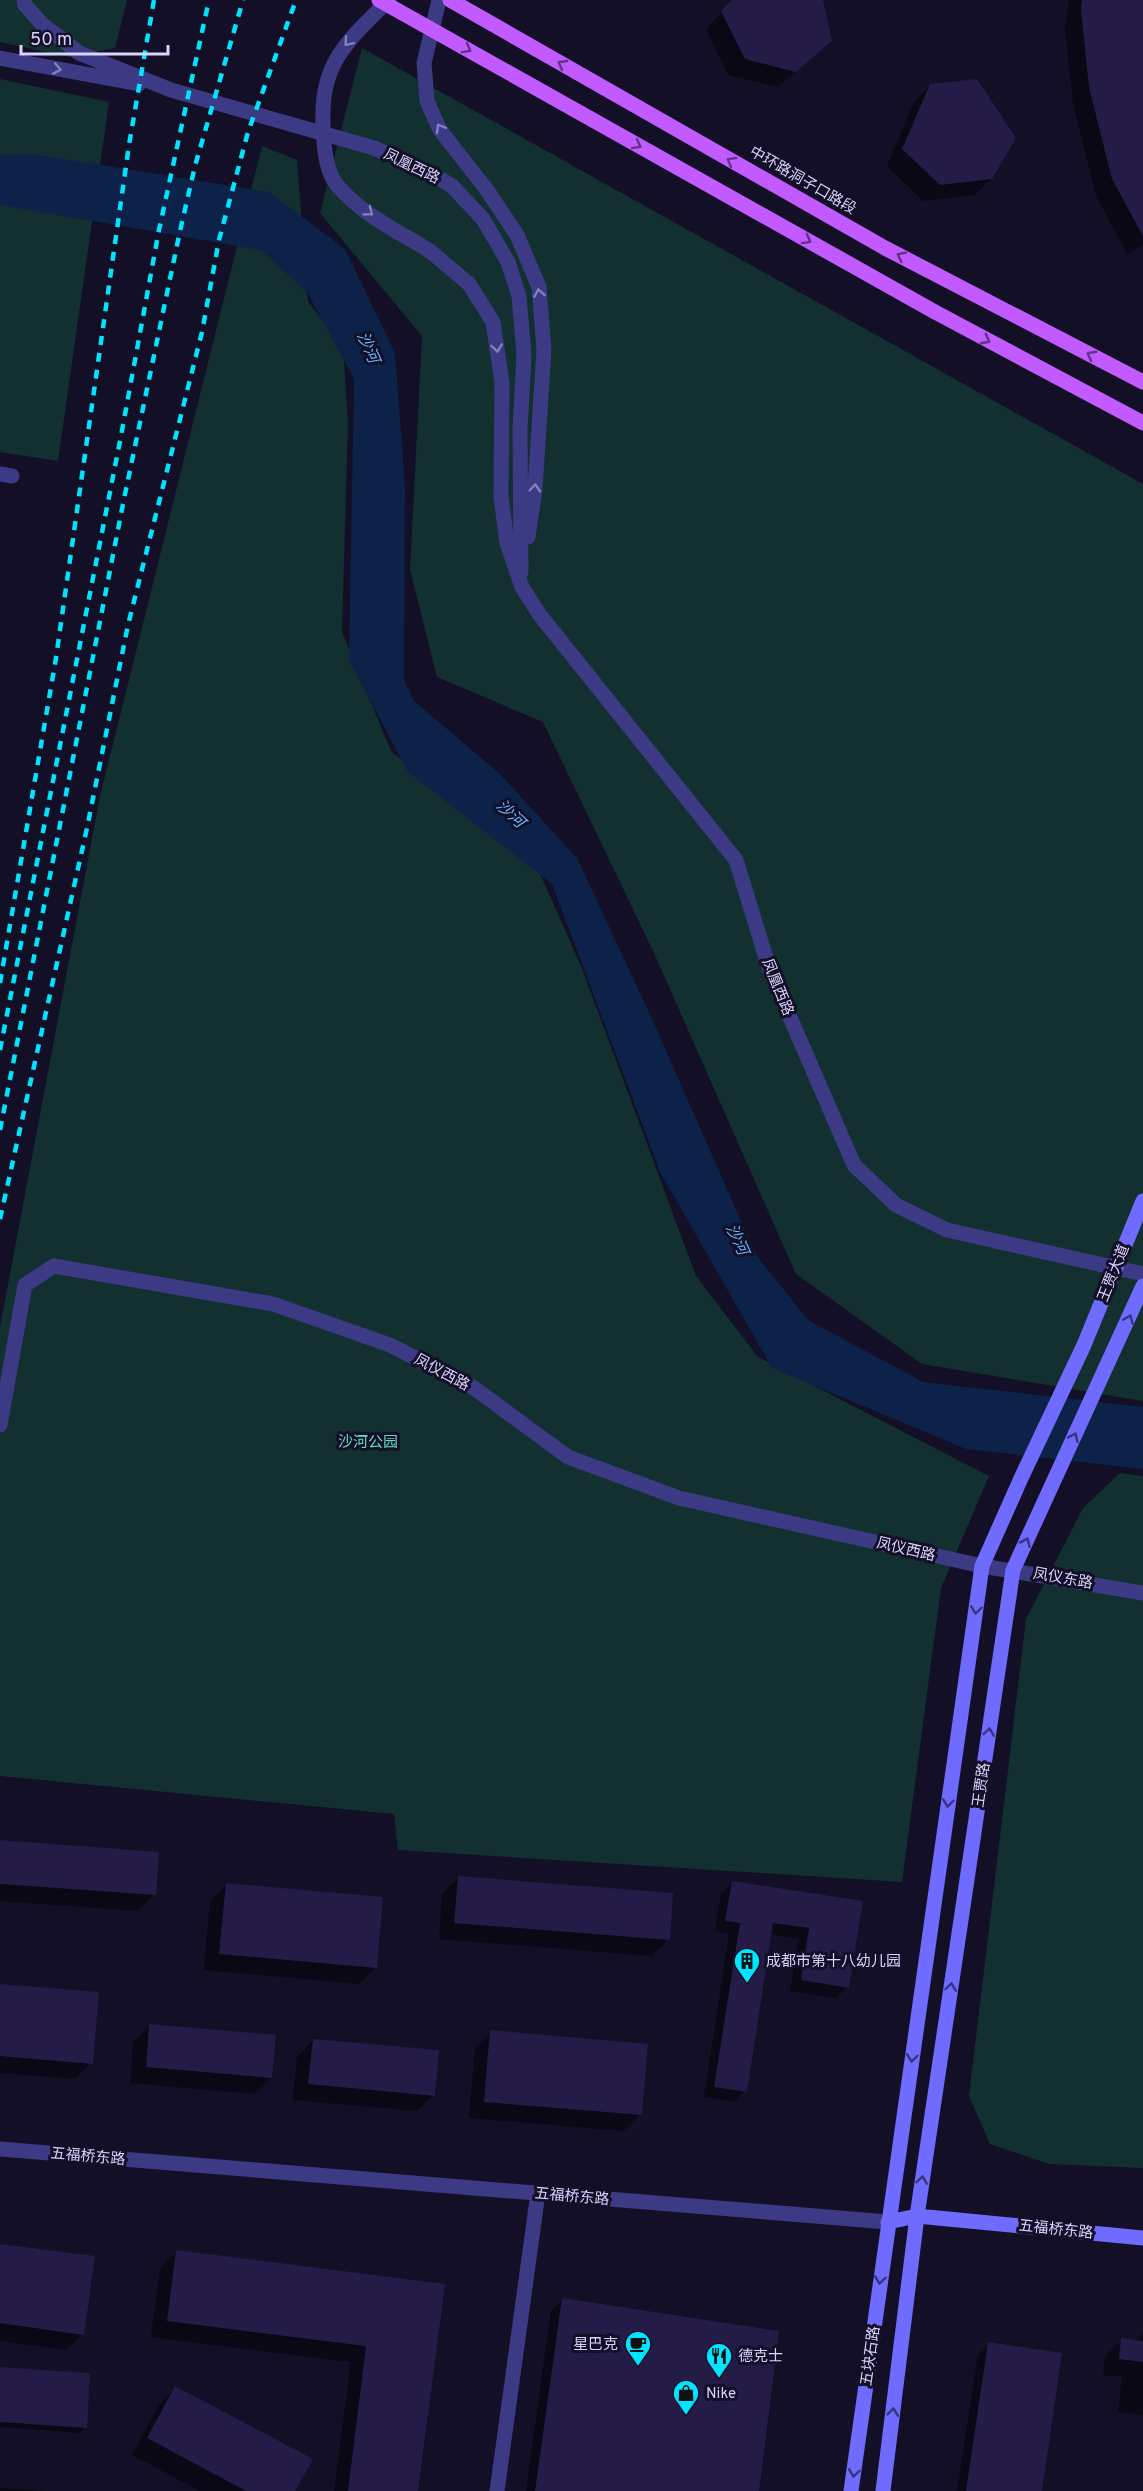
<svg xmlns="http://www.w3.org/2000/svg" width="1143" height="2491" font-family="Overpass,'Noto Sans SC',sans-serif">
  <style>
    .green { fill: #12302f }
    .water { fill: #0c2248 }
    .shadow { fill: #0007 }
    .building { fill: #241b47 }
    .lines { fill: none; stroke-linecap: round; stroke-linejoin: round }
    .street { stroke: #3d3a85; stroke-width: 15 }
    .secondary { stroke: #6f6bff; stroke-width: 15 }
    .primary { stroke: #c25bff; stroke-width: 15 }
    .rail { stroke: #00e5ff; stroke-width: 4.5; stroke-dasharray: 9 8; stroke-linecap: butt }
    .street-bridge { stroke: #3d3a85; stroke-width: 15 }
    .primary-bridge { stroke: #c25bff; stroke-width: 15 }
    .oneway { stroke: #837fbc }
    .oneway2 { stroke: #623188 }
    .oneway3 { stroke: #38347d }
    .labels { text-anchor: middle; stroke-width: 6; stroke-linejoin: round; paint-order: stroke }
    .street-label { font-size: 15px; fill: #d9d4ff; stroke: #130f26 }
    .park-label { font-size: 15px; fill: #5fe0c0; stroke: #130f26 }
    .poi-label { font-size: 15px; fill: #d9d4ff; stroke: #130f26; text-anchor: start }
    .water-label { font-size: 16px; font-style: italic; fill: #62b6ff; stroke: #130f26 }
  </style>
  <rect width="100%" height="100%" fill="#130f26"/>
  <path class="green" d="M0,0H127L115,48L69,57L0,42Z
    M362,48L1143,484V1401L922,1364L796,1274L654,953L543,722L437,677L410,570L422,336L320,213Z
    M0,79L109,102L58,461L0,452Z
    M262,146L297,160L308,302L343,345L348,423L342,632L391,751L538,869L581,966L696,1276L758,1357L989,1476L941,1588L902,1882L398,1850L394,1814L0,1776V1327L100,796Z
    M1120,1473L1143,1476V2168L1049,2164L990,2144L969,2096L1026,1619L1083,1508Z"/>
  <path class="water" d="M33,154L269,192L345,249L395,353L405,486L404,680L414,701L499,773L577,858L652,1019L756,1255L808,1320L923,1382L1143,1407V1469L966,1449L772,1368L660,1172L552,884L408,772L349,660L354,379L307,292L261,250L0,205V155Z"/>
  <path class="shadow" d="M733,0H821L831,41L778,87L728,75L706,29Z
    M1069,0H1143V245L1127,254L1096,196L1073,104L1065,28Z
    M931,85L991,179L975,195L923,201L887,166L914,102Z
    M0,1841L154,1895L138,1911L0,1901Z
    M459,1877L668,1940L652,1956L439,1939L442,1894Z
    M732,1883L861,1902L848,1987L836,1998L790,1991L799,1939L770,1934L745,2091L734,2102L704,2097L729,1934L715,1931L721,1894Z
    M226,1885L376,1967L359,1984L204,1970L210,1901Z
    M0,1985L91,2063L75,2079L0,2073Z
    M150,2026L271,2078L255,2094L130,2083L133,2042Z
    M491,2032L640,2115L624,2131L469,2118L475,2048Z
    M313,2040L433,2095L417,2111L293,2100L297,2057Z
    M0,2245L83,2334L66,2350L0,2341Z
    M176,2252L443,2286L417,2491H334L351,2362L151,2337L160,2268Z
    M562,2300L758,2491H526L551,2311Z
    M1143,2334V2415L1118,2412L1122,2377L1103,2375L1105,2356L1122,2340L1136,2341Z
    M989,2344L1040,2491H957L978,2355Z
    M0,2369L85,2427L80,2433L0,2427Z
    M176,2388L294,2491H200L132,2455L159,2405Z
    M0,2488L48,2491H0Z"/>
  <path class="building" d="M732,0H823L832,41L796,72L745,59L721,11Z
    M1082,0H1143V236L1112,179L1089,87L1081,10Z
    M977,79L1016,138L992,179L940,185L902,149L930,84Z
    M0,1840L159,1852L156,1895L0,1884Z
    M458,1876L673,1893L670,1940L454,1923Z
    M732,1881L863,1901L849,1988L801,1980L809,1928L773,1923L747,2092L714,2087L740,1923L725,1921Z
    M226,1883L383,1897L377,1968L219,1954Z
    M0,1984L99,1992L93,2064L0,2056Z
    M149,2024L276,2035L272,2078L146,2067Z
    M490,2030L648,2044L642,2115L484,2102Z
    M313,2039L439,2050L435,2096L308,2084Z
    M0,2244L95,2256L84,2335L0,2323Z
    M176,2250L445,2284L418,2491H348L366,2346L167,2321Z
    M562,2298L779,2331L759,2491H535Z
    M1121,2338L1143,2341V2362L1119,2359Z
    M988,2342L1062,2353L1042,2491H966Z
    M0,2367L90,2373L87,2428L0,2422Z
    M175,2386L313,2459L295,2491H246L147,2438Z"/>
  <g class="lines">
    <path class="street" d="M24,0L25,5L42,24L79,53L171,90L374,148L427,171L452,186L483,219L508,262L519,296L524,355L520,429L521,572
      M439,0L424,63L427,101L440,130L487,190L517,235L539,287L544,350L535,489L528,537
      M0,58L139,84
      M430,251L469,284L493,322L502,383L501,497L507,543L522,587L539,614L736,860L770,971L854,1165L896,1205L947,1230L1143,1274
      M0,474L12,476
      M0,1425L25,1285L54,1266L273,1304L390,1345L474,1388L568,1457L679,1498L982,1566L1143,1593
      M0,2149L888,2222
      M497,2491L538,2193"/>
    <path class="secondary" d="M888,2222L917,2216L1143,2238
      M851,2491L982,1566L1022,1476L1084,1345L1143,1201
      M883,2491L917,2216L1013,1570L1143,1286"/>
    <path class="primary" d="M450,0L885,248L1143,382
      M935,312L1143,423"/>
    <path class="rail" d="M0,983L56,658L129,145L154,0
      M0,1050L121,436L159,230L209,0
      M0,1130L124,499L180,231L195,166L243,0
      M0,1219L87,828L128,625L202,332L219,240L248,132L296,0"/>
    <path class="street-bridge" d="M389,0C340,48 317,67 324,142C325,155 328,174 337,185C361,214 399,232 430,251"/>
    <path class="primary-bridge" d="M379,0L935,312"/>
  </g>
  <defs><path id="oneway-chevron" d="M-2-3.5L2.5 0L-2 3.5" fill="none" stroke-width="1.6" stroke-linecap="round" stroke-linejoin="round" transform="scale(1.5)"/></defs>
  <g class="oneway">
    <use href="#oneway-chevron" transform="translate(348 42) rotate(131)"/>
    <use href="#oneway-chevron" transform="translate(57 69) rotate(11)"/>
    <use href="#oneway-chevron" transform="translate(440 128) rotate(-120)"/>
    <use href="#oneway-chevron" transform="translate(369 212) rotate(37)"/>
    <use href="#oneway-chevron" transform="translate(539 293) rotate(-99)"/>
    <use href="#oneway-chevron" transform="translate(497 348) rotate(82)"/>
    <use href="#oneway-chevron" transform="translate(535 488) rotate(-85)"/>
  </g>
  <g class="oneway2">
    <use href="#oneway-chevron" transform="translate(467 49) rotate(29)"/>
    <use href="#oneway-chevron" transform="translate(562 64) rotate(-150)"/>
    <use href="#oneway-chevron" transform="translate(637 145) rotate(29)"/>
    <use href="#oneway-chevron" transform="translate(731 161) rotate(-150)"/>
    <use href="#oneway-chevron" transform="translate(807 240) rotate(29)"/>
    <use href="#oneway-chevron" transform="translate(901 256) rotate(-153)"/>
    <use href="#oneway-chevron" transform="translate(986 340) rotate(28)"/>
    <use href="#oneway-chevron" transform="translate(1091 355) rotate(-152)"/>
  </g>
  <g class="oneway3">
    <use href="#oneway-chevron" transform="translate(1129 1319) rotate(-67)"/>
    <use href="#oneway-chevron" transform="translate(1074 1437) rotate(-65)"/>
    <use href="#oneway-chevron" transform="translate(1026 1542) rotate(-66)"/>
    <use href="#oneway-chevron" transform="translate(976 1610) rotate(98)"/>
    <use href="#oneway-chevron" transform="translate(989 1732) rotate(-82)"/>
    <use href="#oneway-chevron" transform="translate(948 1803) rotate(98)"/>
    <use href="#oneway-chevron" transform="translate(951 1987) rotate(-82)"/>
    <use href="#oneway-chevron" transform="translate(912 2058) rotate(98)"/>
    <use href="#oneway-chevron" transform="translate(922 2180) rotate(-82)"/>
    <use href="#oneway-chevron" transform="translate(880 2280) rotate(98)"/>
    <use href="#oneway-chevron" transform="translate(893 2412) rotate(-83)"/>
    <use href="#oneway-chevron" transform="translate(854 2473) rotate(98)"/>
  </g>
  <defs>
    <g id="building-pin" transform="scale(1.35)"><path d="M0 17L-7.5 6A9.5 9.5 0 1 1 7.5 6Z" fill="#00e5ff" stroke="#130f26"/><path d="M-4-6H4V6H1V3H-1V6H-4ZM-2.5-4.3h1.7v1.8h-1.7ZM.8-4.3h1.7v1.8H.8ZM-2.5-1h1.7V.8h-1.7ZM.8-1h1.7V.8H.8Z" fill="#111"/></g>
    <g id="cafe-pin" transform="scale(1.35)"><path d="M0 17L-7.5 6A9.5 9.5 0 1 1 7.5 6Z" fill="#00e5ff" stroke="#130f26"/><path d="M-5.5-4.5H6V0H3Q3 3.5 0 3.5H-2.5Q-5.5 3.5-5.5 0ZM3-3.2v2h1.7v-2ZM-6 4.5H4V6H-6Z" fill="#111"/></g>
    <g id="restaurant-pin" transform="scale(1.35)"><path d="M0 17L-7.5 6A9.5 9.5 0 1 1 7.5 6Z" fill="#00e5ff" stroke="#130f26"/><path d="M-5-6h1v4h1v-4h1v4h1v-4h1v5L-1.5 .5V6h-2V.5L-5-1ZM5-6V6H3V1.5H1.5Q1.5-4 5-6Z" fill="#111"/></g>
    <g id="shop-pin" transform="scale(1.35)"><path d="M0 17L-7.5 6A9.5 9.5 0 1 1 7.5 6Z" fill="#00e5ff" stroke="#130f26"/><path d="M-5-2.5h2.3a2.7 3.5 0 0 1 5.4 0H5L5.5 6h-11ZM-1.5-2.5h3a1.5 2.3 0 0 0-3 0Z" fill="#111"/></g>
  </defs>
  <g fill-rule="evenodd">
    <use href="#building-pin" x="747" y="1961"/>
    <use href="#cafe-pin" x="638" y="2344"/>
    <use href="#restaurant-pin" x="719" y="2356"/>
    <use href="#shop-pin" x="686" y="2393"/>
  </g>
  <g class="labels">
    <g class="street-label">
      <text transform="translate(412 166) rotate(26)" y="5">凤凰西路</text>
      <text transform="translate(803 180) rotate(30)" y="5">中环路洞子口路段</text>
      <text transform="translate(778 987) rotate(68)" y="5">凤凰西路</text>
      <text transform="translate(1113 1273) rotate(-68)" y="5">王贾大道</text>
      <text transform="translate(442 1372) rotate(28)" y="5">凤仪西路</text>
      <text transform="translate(906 1549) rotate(13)" y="5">凤仪西路</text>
      <text transform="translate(1063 1578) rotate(10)" y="5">凤仪东路</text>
      <text transform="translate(981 1785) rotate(-82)" y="5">王贾路</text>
      <text transform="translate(88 2156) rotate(5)" y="5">五福桥东路</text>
      <text transform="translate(572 2196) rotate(5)" y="5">五福桥东路</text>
      <text transform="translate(1056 2229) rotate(6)" y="5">五福桥东路</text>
      <text transform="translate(870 2356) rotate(-82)" y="5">五块石路</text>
    </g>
    <g class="park-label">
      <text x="368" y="1447">沙河公园</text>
    </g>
    <g class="poi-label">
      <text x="766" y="1966">成都市第十八幼儿园</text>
      <text x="618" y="2349" text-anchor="end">星巴克</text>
      <text x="738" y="2361">德克士</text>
      <text x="706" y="2398">Nike</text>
    </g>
    <g class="water-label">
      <text transform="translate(369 347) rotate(66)" y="6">沙河</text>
      <text transform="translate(511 813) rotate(43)" y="6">沙河</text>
      <text transform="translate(738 1239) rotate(65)" y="6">沙河</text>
    </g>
  </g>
  <path d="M21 45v9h147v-9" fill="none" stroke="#d9d4ff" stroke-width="3"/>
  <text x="30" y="45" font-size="18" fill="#d9d4ff" stroke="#130f26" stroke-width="4.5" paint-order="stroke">50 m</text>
</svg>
